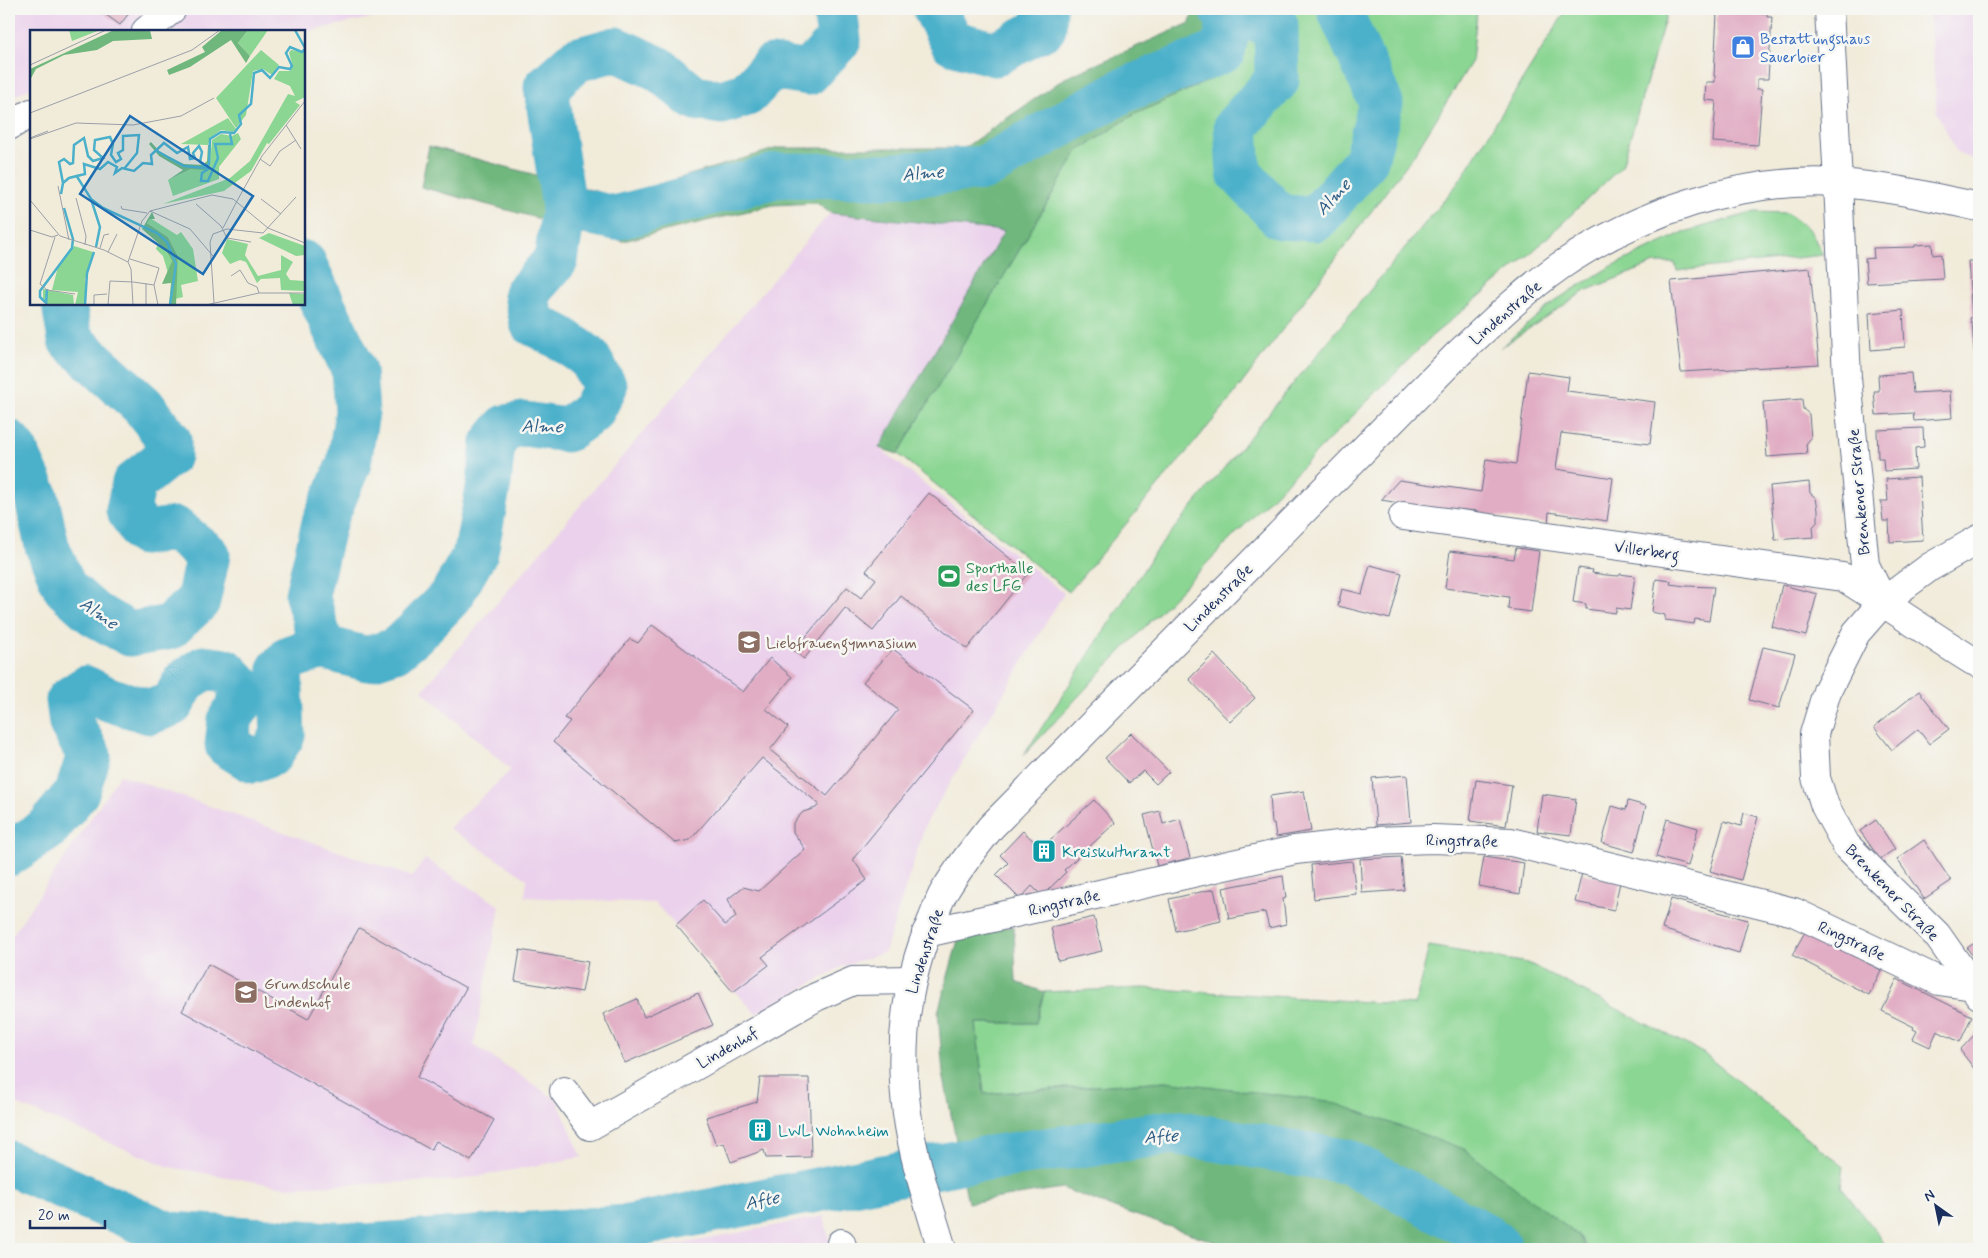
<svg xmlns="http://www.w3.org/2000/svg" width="1988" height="1258" font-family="Mynerve,sans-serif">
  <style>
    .built { fill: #ebd1ec }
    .green { fill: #8bd693; stroke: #538278 }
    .forest { fill: #70b77d; stroke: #46736e }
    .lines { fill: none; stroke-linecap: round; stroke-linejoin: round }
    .canal { stroke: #4bb0ca; stroke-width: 26 }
    .river { stroke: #4bb0ca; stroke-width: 45 }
    .building { fill: #e1adc4 }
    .minor-casing { stroke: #667189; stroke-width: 30 }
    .major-casing { stroke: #667189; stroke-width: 30 }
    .minor { stroke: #fff; stroke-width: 28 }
    .major { stroke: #fff; stroke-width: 28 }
    .labels { text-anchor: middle; stroke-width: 5; stroke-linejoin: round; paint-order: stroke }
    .shop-label { font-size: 16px; fill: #366cbe; stroke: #f6f6f2; text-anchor: start }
    .street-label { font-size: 16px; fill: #1b2f5e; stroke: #f6f6f2 }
    .leisure-label { font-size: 16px; fill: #27864d; stroke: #f6f6f2; text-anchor: start }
    .education-label { font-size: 16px; fill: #785e54; stroke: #f6f6f2; text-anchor: start }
    .culture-label { font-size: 16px; fill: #0d838f; stroke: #f6f6f2; text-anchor: start }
    .water-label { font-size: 18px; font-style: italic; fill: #2c5c84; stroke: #f6f6f2 }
    .inset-river { fill: none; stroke: #4bb0ca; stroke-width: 2.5 }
    .inset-road { fill: none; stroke: #9ba0a8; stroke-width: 1 }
    .view { fill: #1f6fb2; fill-opacity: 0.15; stroke: #1f6fb2; stroke-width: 2.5 }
    .inset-edge { fill: none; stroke: #1b2f5e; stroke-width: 2.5 }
  </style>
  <rect width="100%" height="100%" fill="#f6f6f2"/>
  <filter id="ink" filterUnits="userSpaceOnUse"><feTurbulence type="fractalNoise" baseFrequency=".02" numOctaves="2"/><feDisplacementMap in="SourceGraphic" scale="10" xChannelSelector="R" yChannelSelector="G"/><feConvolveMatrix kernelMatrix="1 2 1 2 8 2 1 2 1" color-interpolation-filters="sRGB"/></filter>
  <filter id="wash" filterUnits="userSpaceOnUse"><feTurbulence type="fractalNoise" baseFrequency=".0096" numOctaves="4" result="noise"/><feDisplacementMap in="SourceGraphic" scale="20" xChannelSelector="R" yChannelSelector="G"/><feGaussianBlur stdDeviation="1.12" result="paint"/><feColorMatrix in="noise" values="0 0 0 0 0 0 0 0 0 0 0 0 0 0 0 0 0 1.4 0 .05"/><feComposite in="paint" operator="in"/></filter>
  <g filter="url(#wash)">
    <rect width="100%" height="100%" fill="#f1ebda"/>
    <path class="built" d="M9,9H413L304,32L31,31V87L9,99Z
      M1929,9H1979V162L1957,153L1937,113Z
      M830,213L1004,231L879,448L1064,593L926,823L885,952L841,967L756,1014L655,903L525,897L527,879L449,828L511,770L422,691Z
      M120,775L412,877L425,859L500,906L474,1045L557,1100L582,1157L459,1180L286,1187L169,1167L9,1101V940Z
      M824,1216L831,1249H656Z"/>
    <path class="green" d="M1251,9H1475L1477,12L1472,61L1413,156L1225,406L1069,592L898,454L1078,151L1133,115L1236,68Z
      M1567,9H1668L1622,166L1529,255L1432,336L1209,561L1102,671L1024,755L1155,552L1458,183Z
      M1755,212L1787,213L1810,230L1823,255L1677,271L1675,263H1655L1585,291L1500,348L1556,300L1608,268L1684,232Z
      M1429,946L1528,963L1703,1053L1844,1167L1841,1187L1890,1249H1589L1579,1236L1166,1081L984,1094L976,1023H1036L1044,992L1142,988L1415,1005Z"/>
    <path class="forest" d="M1194,9H1251L1236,68L1133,115L1078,151L898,454L879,448L1004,231L830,213L817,203L773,205L623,241L421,187L429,146L617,197L778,148H964L1065,78L1190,23Z
      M1014,927L1016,982L1044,992L1036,1023H976L984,1094L1166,1081L1329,1101L1464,1149L1579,1236L1587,1249H1236L1117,1209L1062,1188L968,1203L943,1073L938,1012L961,929Z"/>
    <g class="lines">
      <path class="canal" d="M169,1234L174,1249"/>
      <path class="river" d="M935,9L952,42L995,54L1044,28L1045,9
        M1221,9L1231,13L1276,25L1277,80L1236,126L1239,173L1280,217L1316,219L1366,160L1381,103L1339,9
        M564,207L615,218L779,175L886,176L984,168L1122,91L1223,51L1232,9
        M304,263L354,371L357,412L349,463L324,523L307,595L322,647
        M9,442L15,449L36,495L47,546L65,588L94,614L130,634L170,627L198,601L208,555L175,529L143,533L128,510L134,483L169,455V440L143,406L70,340L64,304
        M9,854L47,829L77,792L89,755L71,723L68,700L86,688L108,699L150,712L172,704L185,681L204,668L226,671L241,687V702L230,719L227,745L253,761L271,754L283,735L280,668L291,657L322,647L367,659L395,650L414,634L451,596L476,552L489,483L493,443L506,427L524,424L566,430L592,412L605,387L588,357L561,338L532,323L526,294L556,260L564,207L546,87L576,60L616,49L659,69L694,98L722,102L747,94L772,67L808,73L839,40L835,9
        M9,1163L169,1234L365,1246L628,1227L960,1162L1174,1132L1349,1162L1487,1236L1501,1249"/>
    </g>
    <g id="blocks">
      <path class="building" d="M98,9H132L120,25Z
        M1735,9H1761L1760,13H1767V17H1772L1768,79H1757V89H1762L1758,145L1713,142L1716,101L1705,100L1706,82H1715V76H1714L1717,12L1735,11Z
        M1932,244L1933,255L1941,254L1943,279L1867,283L1865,259L1874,258L1873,248L1915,247V245Z
        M1968,261H1979V375H1976L1972,323H1971L1970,318L1972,317Z
        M1810,268L1819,364L1681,372L1671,281Z
        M1903,310L1905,347L1871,350L1869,313Z
        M1528,371L1569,377L1567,391L1655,402L1650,444L1561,433L1556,469L1613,478L1607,521L1549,512L1548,524L1478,513L1479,511L1450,509L1449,511L1381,500L1399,480L1481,492L1486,459L1516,464Z
        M1911,373L1913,393L1950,391L1952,418L1914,421L1913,413L1876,415L1874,391H1879L1878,375Z
        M1802,399L1803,409L1809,414L1811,438L1806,444L1807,454L1767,457L1763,402Z
        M1923,428L1924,447L1915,448L1916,469L1884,471L1883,458H1878L1877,430Z
        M1919,477L1923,540L1890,542L1889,521H1883L1881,501H1888L1886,479Z
        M1809,482L1810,493L1816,498L1818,510V521L1813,527L1814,537L1775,540L1770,486Z
        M929,493L1028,573L967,649L901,596L873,631L845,608L804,659L794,651L847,587L861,598L876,579L866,571Z
        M1516,548L1539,551L1531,612L1508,609L1509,597L1445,588L1450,551L1514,559Z
        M1370,565L1402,573L1390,619L1338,606L1342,589L1362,594Z
        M1578,568L1593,570L1592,573L1606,575L1619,576L1620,574L1635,576L1630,610L1616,608V613L1586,609V604L1573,602Z
        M1656,579L1671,581L1670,584L1685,586L1714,587L1709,621L1695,619L1694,624L1674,621L1665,620V615L1652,612Z
        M1782,585L1817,594L1806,636L1772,627Z
        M652,625L743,692L770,658L792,677L766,709L788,727L770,750L827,796L898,710L863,682L893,649L974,710L853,859L867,880L762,957L769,965L733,992L676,925L703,900L725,925L736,917L728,899L743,887L759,891L805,849L793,832V823L803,812L816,808L819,804L762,758L690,840L675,843L553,742L570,721L564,718L630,639L638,643Z
        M1763,647L1795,654L1779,708L1749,700Z
        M1214,654L1255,698L1230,722L1189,679Z
        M1919,691L1949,729L1929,744L1918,729L1892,750L1874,727Z
        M1131,733L1169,772L1156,784L1143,771L1129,783L1105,758Z
        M1407,775L1411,822L1376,825L1372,778Z
        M1476,780L1512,785L1506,826L1470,821Z
        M1304,791L1311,831L1276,837L1274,823H1272L1270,796Z
        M1542,794L1576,799L1571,835L1537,831Z
        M1094,800L1115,823L1064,870L1066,872L1042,896L1032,886L1020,899L996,875L1008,863L1000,855L1023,831L1041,848Z
        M1628,801L1646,806L1634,852L1602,843L1612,806L1626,810Z
        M1160,811L1163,824L1180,819L1190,858L1157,866L1144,815Z
        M1744,813L1758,817L1741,880L1710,871L1724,821L1741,826Z
        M1667,819L1698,828L1688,866L1656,857Z
        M1876,820L1895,849L1880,859L1860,831Z
        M1924,840L1951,881L1924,899L1897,859Z
        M1401,857L1404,890L1362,893L1360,859Z
        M1484,857L1524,863L1520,894L1479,886Z
        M1352,861L1356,894L1314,899L1311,865Z
        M1582,873L1620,882L1614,910L1575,902Z
        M1283,876L1286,898L1283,899L1286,924L1269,928L1265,912L1229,919L1223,888Z
        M1214,889L1221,921L1176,931L1169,899Z
        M1671,899L1748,920L1739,953L1662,929Z
        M1094,917L1102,951L1058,961L1051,927Z
        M359,928L466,988L417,1077L494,1120L471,1161L436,1141L431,1150L182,1011L208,964L308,1019Z
        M1805,932L1881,970L1869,995L1792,955Z
        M1979,940V965L1967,948Z
        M520,950L588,962L582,992L515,981Z
        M1897,979L1972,1016L1960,1042L1937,1031L1930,1047L1913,1039L1917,1031L1913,1029L1914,1027L1882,1011Z
        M698,993L713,1025L625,1063L603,1014L637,999L644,1017Z
        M1979,1030V1075L1960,1050Z
        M760,1078H809L811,1157L766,1158L764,1150L731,1162L724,1143L716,1145L706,1117L757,1102Z"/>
    </g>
  </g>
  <g filter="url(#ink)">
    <use href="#blocks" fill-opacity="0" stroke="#667189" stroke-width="1"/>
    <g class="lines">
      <g class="minor-casing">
        <path id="minor" d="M146,31L172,9
          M9,126L31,113
          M1838,183L1847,378L1865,565L1883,601
          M1403,516L1843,577C1887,604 1929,634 1973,661L1979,663
          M1979,539L1930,567L1884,601L1856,633L1827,691L1814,734L1816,778L1825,806L1846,845L1937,935L1979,995
          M926,933L1295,850L1374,841L1433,839L1511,842L1794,912L1939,981L1973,986
          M564,1091L590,1126L816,997L853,981L912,980
          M841,1243L843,1249"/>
      </g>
      <g class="major-casing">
        <path id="major" d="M1829,9L1838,183
          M942,1249C929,1205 913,1159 907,1113C898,1047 906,981 932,920C936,911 939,900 944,892C958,869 974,848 991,827L1457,355C1490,324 1523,292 1560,266C1639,212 1742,177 1838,183C1885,186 1933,197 1979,207"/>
      </g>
      <use href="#minor" class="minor"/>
      <use href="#major" class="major"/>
    </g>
  </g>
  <defs>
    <g id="shop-square" transform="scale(1.25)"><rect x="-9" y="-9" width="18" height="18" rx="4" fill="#3f7fe0" stroke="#f6f6f2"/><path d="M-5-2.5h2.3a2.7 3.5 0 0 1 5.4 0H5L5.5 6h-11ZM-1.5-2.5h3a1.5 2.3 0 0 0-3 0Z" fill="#fff"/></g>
    <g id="stadium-square" transform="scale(1.25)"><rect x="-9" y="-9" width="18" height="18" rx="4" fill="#2e9e5b" stroke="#f6f6f2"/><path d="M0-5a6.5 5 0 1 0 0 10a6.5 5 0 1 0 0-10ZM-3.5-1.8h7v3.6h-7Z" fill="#fff"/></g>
    <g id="school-square" transform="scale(1.25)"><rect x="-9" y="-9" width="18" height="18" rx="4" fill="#8d6e63" stroke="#f6f6f2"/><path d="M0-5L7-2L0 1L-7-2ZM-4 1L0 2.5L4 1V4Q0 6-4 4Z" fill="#fff"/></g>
    <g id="building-square" transform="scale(1.25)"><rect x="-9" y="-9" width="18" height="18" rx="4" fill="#0f9aa8" stroke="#f6f6f2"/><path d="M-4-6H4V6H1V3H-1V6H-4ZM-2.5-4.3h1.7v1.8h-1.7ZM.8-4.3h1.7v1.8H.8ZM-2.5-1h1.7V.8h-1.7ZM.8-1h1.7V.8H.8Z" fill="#fff"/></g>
  </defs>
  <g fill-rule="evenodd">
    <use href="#shop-square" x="1743" y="47"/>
    <use href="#stadium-square" x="949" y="576"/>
    <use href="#school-square" x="749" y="642"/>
    <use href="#building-square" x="1044" y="851"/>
    <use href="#school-square" x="246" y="992"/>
    <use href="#building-square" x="760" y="1130"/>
  </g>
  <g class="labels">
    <g class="shop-label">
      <text x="1760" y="44">Bestattungshaus<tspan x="1760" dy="18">Sauerbier</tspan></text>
    </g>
    <g class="street-label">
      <text transform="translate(1505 312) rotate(-41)" y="6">Lindenstraße</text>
      <text transform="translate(1858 492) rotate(-95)" y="6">Brenkener Straße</text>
      <text transform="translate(1647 550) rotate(8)" y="6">Villerberg</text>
      <text transform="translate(1218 597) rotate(-45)" y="6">Lindenstraße</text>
      <text transform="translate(1462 840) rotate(1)" y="6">Ringstraße</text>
      <text transform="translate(1893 892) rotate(46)" y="6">Brenkener Straße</text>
      <text transform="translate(1064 902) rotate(-13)" y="6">Ringstraße</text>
      <text transform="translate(1852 940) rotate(25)" y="6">Ringstraße</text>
      <text transform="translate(924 951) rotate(-72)" y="6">Lindenstraße</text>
      <text transform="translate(727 1047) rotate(-30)" y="6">Lindenhof</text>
    </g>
    <g class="leisure-label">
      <text x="966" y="573">Sporthalle<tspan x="966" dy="18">des LFG</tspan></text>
    </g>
    <g class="education-label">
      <text x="766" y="648">Liebfrauengymnasium</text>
      <text x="264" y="989">Grundschule<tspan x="264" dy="18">Lindenhof</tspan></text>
    </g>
    <g class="culture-label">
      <text x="1062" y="857">Kreiskulturamt</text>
      <text x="778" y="1136">LWL Wohnheim</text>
    </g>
    <g class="water-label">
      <text transform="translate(923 173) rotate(-5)" y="6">Alme</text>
      <text transform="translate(1333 197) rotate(-47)" y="6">Alme</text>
      <text transform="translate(542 426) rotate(1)" y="6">Alme</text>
      <text transform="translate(99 613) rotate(35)" y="6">Alme</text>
      <text transform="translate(1161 1136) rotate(-3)" y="6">Afte</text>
      <text transform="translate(762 1200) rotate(-11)" y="6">Afte</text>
    </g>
  </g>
  <g transform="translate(30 30)">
    <rect width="275" height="275" fill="#f1ebda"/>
    <path d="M39,0H70L42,11ZM218,0H238L220,26L208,13ZM231,20L249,35L242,45L233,39L223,41L216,85L206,98L186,68ZM261,20L275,22V67L265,72L270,75L239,114L237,113L221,141L194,161L133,174L200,148L220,131L258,64L265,66L260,56L244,49L249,41H260L263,36L259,23ZM198,88L206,99L203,102L191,100L180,108L178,115L151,114ZM208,103L211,109L189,137V149L143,166L138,150L161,139L180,135L182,110L191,104L202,106ZM120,188L147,205L151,202L163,219L168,251L151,255L153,267L145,269L148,226L138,207L117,193ZM239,203L275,216V225L266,226L229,208ZM197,209L218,214L215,225L228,246L251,240V225L263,232L256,244L260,250L275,251V261L251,260L250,248L231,249L227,253L216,232L210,230L200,234L192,223ZM128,214L135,219L142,231L138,243L133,226L126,219ZM44,216L63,222L55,250V275H45L48,262L22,260L28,237ZM13,259L43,265L44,275H18L13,268ZM259,263L275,264V275H263Z" fill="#8bd693"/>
    <path d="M84,0H120L122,9L83,11L67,20L34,25L6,39L0,50V39ZM192,0H218L208,13L220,26L216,33L201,10L160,37L139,45L137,40L175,22L172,17ZM121,112L131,123L154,134L173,135L177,131L178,115H181L180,135L174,140L161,139L138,150L153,140L129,126L119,114ZM122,182L125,189H120L117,193L138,207L148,226L146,275H139L141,253L132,254L142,231L135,219L112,199Z" fill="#70b77d"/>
    <path class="inset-river" d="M265,0L275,18M127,121L154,136L174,138L179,134L180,109L191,102L204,103L211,94L209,85L221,74L224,43L232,40L240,48L249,37L260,39L262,36L256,23L260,17L272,22L275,19M46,145L61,169L73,178L127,203L137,212L146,234L140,275M33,153L29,132L34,129L40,134L43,133L44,115L54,108L58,126L63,131L73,128L64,120L65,110L80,107L83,114L81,125L86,132L91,129L88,123L93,120V106L109,105L107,123L94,139M31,164L33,153L39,148L55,144L54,134L70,139L78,132L87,137L85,143L92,138L104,141L113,133L122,134L121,125L134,113L147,123L158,117L160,129L165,128L163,123L169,116L172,122L170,132L178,139L172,143L171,151H178L188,128L185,114H202L200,104M61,169L70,197L66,217M15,272L10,267V261L42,218L43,209L34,178M16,275L17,259M55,275L57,243L64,222"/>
    <path class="inset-road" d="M0,35L76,0M0,83L162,20L190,0M256,95L271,119M0,108L18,101M0,109L46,93L103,95L151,86L184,68M230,129L240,136L250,121L266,110M28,156L39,210M46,168L56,206L55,215M231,169L251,184M0,170L30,206L74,220L98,232L101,239L103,275M207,171L232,126L275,71M166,174L191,196L197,208L221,212M91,176L92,179L117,183M120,181L160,199L183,226M193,198L207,171M0,200L22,207L28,205M25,207L10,254L17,260L45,264M70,218L74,205L79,204M78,222L87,204M100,229L129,238L124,255M98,232L112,191L120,181L182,165L203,169L238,198L275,213M201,246L210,240L218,253L227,257L229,263M103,252L124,255L128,275M116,253V275M184,273L180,212L183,204L197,199L233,203L266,167M64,275V265L77,264M78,275L80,251L103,252M176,275L229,263H275"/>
    <path class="view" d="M100,86L223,166L173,244L50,164Z"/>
    <rect width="275" height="275" class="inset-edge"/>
  </g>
  <rect width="1988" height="1258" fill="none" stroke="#f6f6f2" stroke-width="30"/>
  <g transform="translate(1936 1206) rotate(327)" stroke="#f6f6f2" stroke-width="4" paint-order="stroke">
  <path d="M0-4L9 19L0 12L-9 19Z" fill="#1b2f5e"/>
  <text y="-8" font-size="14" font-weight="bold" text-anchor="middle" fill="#1b2f5e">N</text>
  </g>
  <path d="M30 1220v8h75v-8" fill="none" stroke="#1b2f5e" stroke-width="2.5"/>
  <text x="38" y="1220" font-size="15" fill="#1b2f5e" stroke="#f6f6f2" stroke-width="4" paint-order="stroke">20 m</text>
</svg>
